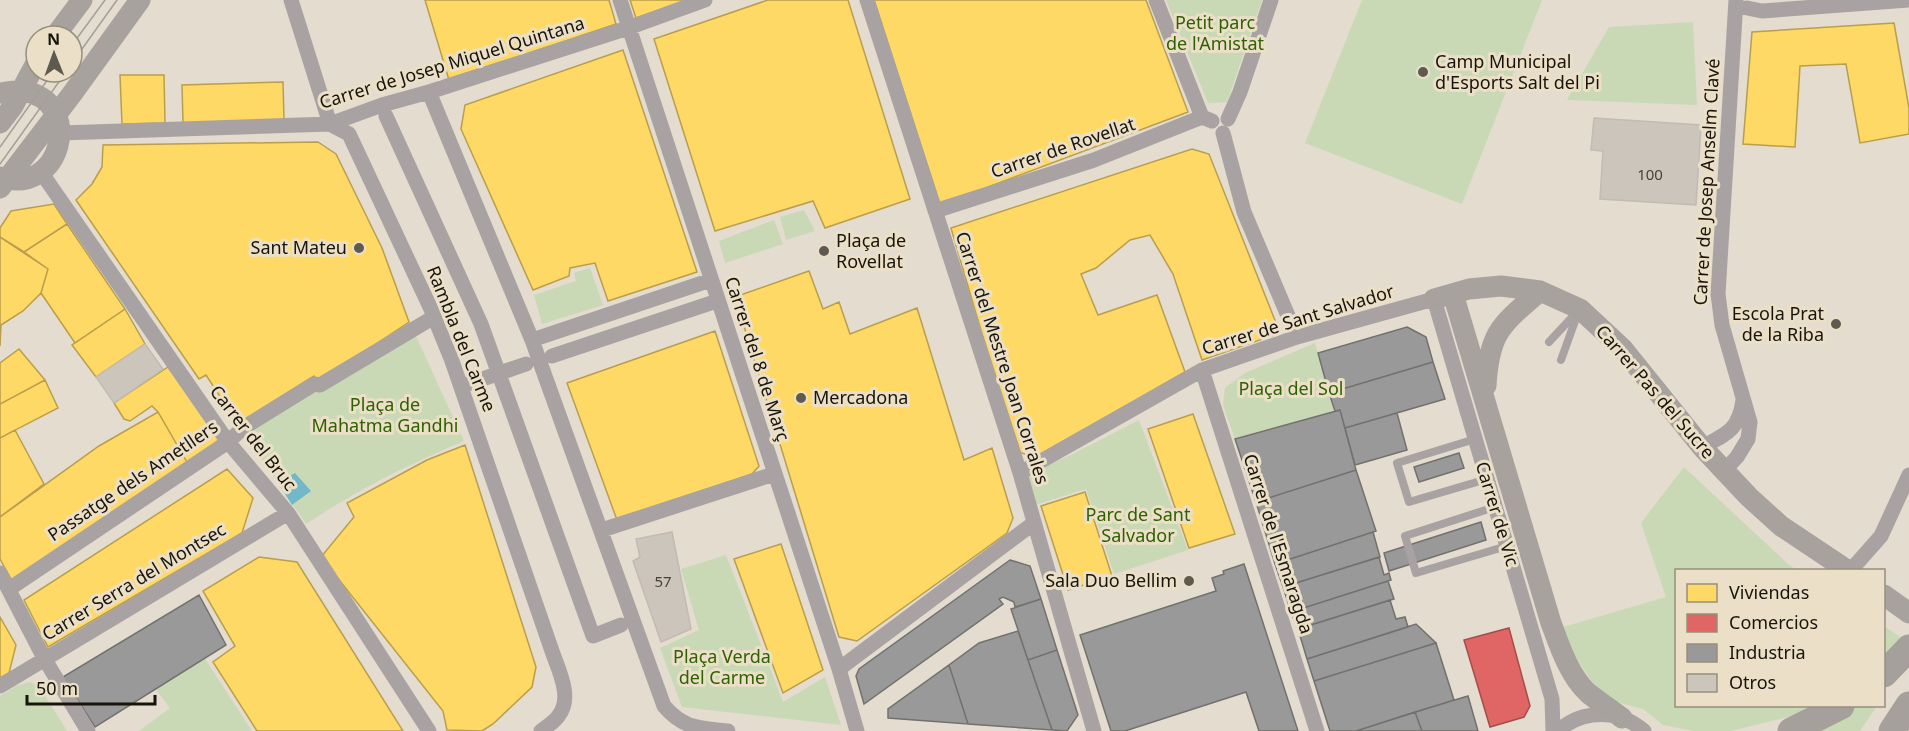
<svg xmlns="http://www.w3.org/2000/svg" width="1909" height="731" font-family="'Noto Sans',sans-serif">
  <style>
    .green { fill: #c9d9b6 }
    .water { fill: #72b8c9 }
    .homes { fill: #ffd966; stroke: #ba9e4b; stroke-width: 1.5 }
    .shops { fill: #e06666; stroke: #a44d4b; stroke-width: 1.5 }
    .industry { fill: #999; stroke: #72716e; stroke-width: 1.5 }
    .building { fill: #ccc5bc; stroke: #c3bbb2; stroke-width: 1.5 }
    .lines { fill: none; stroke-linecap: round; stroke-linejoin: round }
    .lane { stroke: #a8a3a2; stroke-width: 8 }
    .street { stroke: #a8a3a2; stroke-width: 15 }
    .secondary { stroke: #a8a29f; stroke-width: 21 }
    .highway { stroke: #a6a09c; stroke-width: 27 }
    .tram { stroke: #a39f99; stroke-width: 1.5 }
    .poi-dot { fill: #5f5a50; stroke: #ebe0c7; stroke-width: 2 }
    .labels { text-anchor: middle; stroke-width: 6; stroke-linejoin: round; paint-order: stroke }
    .number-label { font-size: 15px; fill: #474239 }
    .park-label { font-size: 18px; fill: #2f6001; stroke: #ebe0c7 }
    .poi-label { font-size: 18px; fill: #18140b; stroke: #ebe0c7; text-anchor: start }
    .street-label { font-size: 18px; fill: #18140b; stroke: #ebe0c7 }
  </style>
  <rect width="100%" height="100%" fill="#e3dccf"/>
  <path class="green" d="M1166,0H1262L1227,102L1208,103Z
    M1362,0H1542L1462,204L1305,143Z
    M1693,22L1697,105L1567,100L1609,27Z
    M804,210L815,231L786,240L780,217Z
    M774,220L783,244L725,263L719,241Z
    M590,268L603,305L542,324L534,295L576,281L574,273Z
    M414,332L464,441C409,464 355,491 306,524L245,435L315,388Z
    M1315,343L1335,411L1235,439L1223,405L1225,388L1245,373Z
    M1139,420L1188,550L1114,574L1086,489L1035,505L1026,475L1071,455Z
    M1684,467L1789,565L1797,570H1676V706H1819L1805,713L1731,731H1694L1663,725L1643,709L1609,700L1590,679L1575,656L1563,627L1666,597L1641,523Z
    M726,555L783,702L825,677L841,725L682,707L660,648L699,630L681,569Z
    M1884,626L1903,639L1884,661Z
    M205,659L252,731H139L170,708L154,687Z
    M30,682L39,686L67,731H0V696L16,686Z
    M1855,706H1877L1860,731H1795L1841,715Z"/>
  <path class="water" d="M295,473L311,491L292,505L278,483Z"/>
  <path class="homes" d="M425,0H609L616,24L449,80Z
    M630,0H689L636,18Z
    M768,0H848L910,199L825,228L813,201L715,231L654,39Z
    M874,0H1146L1188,112L940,205Z
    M1894,23L1909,108V134L1860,143L1846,64L1800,66L1795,147L1743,144L1752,32Z
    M623,50L697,272L608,301L595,263L570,268L569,276L533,290L461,129L465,105Z
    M120,75H164L165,123L122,124Z
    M283,82L284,120L183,123L182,85Z
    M318,142L336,154L382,248L409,322L319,382L314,376L238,424L206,375L199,379L76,200L92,184L102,167L103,145Z
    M1192,149L1209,154L1280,333L1202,360L1173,274L1150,235L1130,240L1096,268L1081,274L1098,315L1157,295L1185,372L1036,458L1016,451L951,228Z
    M54,204L67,224L24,252L0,237V228L11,211Z
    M67,224L125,309L75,343L41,293L48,269L24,252Z
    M0,237L48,269L41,293L23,311L1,325L0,346Z
    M809,271L823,309L839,302L850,334L917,308L964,460L992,448L1013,518L1007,533L857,641L839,637L735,297Z
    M125,309L145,344L96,377L72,345Z
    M715,331L759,466L752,474L617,520L567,383Z
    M19,349L45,380L0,404V363Z
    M168,367L221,441L188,464L158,412L152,406L130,421L124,419L114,403Z
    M45,380L58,408L0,438V404Z
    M158,412L188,464L12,581L0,559V517L99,446Z
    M1193,414L1235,534L1189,548L1148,429Z
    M15,430L44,484L0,517V438Z
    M465,445L536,667L532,687L493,724L482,731L447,730L443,711L321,557L354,517L347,503L427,460Z
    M227,469L253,498L242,533L48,647L24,600Z
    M1085,492L1112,576L1068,590L1041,506Z
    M781,544L823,670L783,693L734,559Z
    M259,557L297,562L403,731H257L213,662L235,646L203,591Z
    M0,617L16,645L9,673L0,678Z"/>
  <path class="shops" d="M1509,628L1530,706L1524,717L1490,727L1464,640Z"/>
  <path class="industry" d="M1407,327L1426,337L1433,362L1329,393L1318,353Z
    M1433,362L1445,399L1345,428L1340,410L1335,411L1329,393Z
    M1340,410L1356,470L1256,502L1235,439Z
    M1397,413L1407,450L1355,465L1345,428Z
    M1459,453L1464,468L1419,482L1414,467Z
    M1356,470L1376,531L1275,564L1256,502Z
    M1481,522L1486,540L1389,571L1384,553Z
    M1373,532L1380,557L1283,587L1275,564Z
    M1379,557L1384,575L1389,573L1391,580L1291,612L1283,587Z
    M1010,560L1030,566L1041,599L1015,607L1014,602L1003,597L999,599L1003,604L864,704L856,676L859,669Z
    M1244,564L1298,731H1259L1246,692L1125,731H1111L1080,635L1216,591L1212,578L1224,574L1223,571Z
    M1388,581L1394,599L1298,629L1291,612Z
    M199,595L226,645L95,727L63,677Z
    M1041,599L1057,650L1028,660L1011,609Z
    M1390,600L1396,619L1405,617L1408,627L1307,659L1298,629Z
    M1416,624L1436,643L1314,681L1307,659Z
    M1018,631L1052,730L968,724L949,665L979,643Z
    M1436,643L1454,700L1356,731H1330L1314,681Z
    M1057,650L1078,715L1067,731L1052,730L1028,660Z
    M949,665L968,724L888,718V709Z
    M1468,696L1478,731H1422L1415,712Z
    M1415,712L1422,731H1356Z"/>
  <path class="building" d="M1594,118L1701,125L1696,205L1600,199L1603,151L1591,150Z
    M145,344L163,369L114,403L96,377Z
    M672,532L691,629L661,642L633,561L640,557L636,539Z"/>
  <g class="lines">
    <path class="lane" d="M1549,342L1577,312
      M1561,360L1579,310
      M1475,439L1397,463L1409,502L1487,479
      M1495,507L1405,536L1416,573L1507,546"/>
    <path class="street" d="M291,0L330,124L349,134L430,307L452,361L552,651C558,669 573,697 559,715C555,722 547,726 541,731
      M620,0L839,669L857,731
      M867,0L1020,473L1094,731
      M1156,0L1202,117L1212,121
      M1747,8L1762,11L1909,0
      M429,92L532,340L664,706C684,729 699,728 728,731
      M386,116L481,324L593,636L621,625
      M1228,119L1240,92L1271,0
      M61,133L330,124L382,105L429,92L628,28L705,0
      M1223,133L1244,212L1297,337
      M41,172L228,442L288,513L429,731
      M935,211L1094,160L1202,117
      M532,340L711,280
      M552,356L711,303
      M1202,370L1317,731
      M468,384L526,364
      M1702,447C1727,434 1739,430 1743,400
      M1724,471L1737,457L1748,439L1750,422L1722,325L1718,294L1736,0
      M1020,473L1202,370L1297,337L1434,299L1552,699L1553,731
      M602,530L774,474
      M1851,570L1881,536L1909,475
      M0,573L44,658L88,731
      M9,589L228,442L243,428L314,384L320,385L434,317
      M839,669L1034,523
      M0,686L288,513
      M1558,731C1583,709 1619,709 1644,731"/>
    <path class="secondary" d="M55,36L82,0
      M0,93C7,92 16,90 23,91C86,101 61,198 0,177
      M0,123L13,106L36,63
      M0,188L72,94L140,0
      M1453,294L1551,623C1560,647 1569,675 1588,693C1599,702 1611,709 1622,718
      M1434,299L1469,289L1501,286L1540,291L1580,309L1623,349L1702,447L1749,497L1781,526L1847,570
      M1486,386C1489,332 1501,325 1540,291
      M1884,595L1909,613"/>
    <path class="highway" d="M1884,674L1909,648
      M1791,731L1841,706
      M1892,731L1909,705"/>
    <path class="tram" d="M72,45L105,0
      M72,63L117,0
      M0,147L53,72
      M0,164L66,72"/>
  </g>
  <g class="poi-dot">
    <circle cx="1423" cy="72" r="6"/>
    <circle cx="359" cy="248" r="6"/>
    <circle cx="824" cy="251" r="6"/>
    <circle cx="1836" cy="324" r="6"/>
    <circle cx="801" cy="398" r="6"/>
    <circle cx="1189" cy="581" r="6"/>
  </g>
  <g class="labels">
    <g class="number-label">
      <text x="1650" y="180">100</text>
      <text x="663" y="587">57</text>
    </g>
    <g class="park-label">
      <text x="1215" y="29">Petit parc<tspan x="1215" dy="21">de l'Amistat</tspan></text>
      <text x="1291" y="395">Plaça del Sol</text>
      <text x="385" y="411">Plaça de<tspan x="385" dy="21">Mahatma Gandhi</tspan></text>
      <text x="1138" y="521">Parc de Sant<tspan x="1138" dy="21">Salvador</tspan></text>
      <text x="722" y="663">Plaça Verda<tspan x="722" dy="21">del Carme</tspan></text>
    </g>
    <g class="poi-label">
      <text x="1435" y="68">Camp Municipal<tspan x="1435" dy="21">d'Esports Salt del Pi</tspan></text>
      <text x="836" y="247">Plaça de<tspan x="836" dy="21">Rovellat</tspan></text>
      <text x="347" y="254" text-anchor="end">Sant Mateu</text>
      <text x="1824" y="320" text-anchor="end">Escola Prat<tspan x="1824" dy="21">de la Riba</tspan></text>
      <text x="813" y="404">Mercadona</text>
      <text x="1177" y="587" text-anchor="end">Sala Duo Bellim</text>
    </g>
    <g class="street-label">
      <text transform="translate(452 63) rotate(-17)" y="6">Carrer de Josep Miquel Quintana</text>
      <text transform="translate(1063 148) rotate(-19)" y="6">Carrer de Rovellat</text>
      <text transform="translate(1707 182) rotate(-87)" y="6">Carrer de Josep Anselm Clavé</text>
      <text transform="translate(1298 320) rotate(-17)" y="6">Carrer de Sant Salvador</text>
      <text transform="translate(461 339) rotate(68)" y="6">Rambla del Carme</text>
      <text transform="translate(1002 358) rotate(72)" y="6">Carrer del Mestre Joan Corrales</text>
      <text transform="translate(757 359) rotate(72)" y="6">Carrer del 8 de Març</text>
      <text transform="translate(1655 392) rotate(49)" y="6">Carrer Pas del Sucre</text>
      <text transform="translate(253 438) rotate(52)" y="6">Carrer del Bruc</text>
      <text transform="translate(133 481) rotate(-34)" y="6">Passatge dels Ametllers</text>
      <text transform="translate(1497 514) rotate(73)" y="6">Carrer de Vic</text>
      <text transform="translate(1278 544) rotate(72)" y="6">Carrer de l'Esmaragda</text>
      <text transform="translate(134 582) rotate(-31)" y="6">Carrer Serra del Montsec</text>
    </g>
  </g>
  <rect x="1675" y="569" width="210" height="138" fill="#ebe0c7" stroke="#978e7c" stroke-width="1.5"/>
  <rect x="1687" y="584" width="30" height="18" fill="#ffd966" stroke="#978e7c" stroke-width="1.5"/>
  <text x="1729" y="599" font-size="18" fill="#18140b">Viviendas</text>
  <rect x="1687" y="614" width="30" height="18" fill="#e06666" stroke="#978e7c" stroke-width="1.5"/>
  <text x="1729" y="629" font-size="18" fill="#18140b">Comercios</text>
  <rect x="1687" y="644" width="30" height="18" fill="#999999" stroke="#978e7c" stroke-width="1.5"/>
  <text x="1729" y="659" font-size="18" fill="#18140b">Industria</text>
  <rect x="1687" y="674" width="30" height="18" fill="#ccc5bc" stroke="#978e7c" stroke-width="1.5"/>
  <text x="1729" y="689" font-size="18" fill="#18140b">Otros</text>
  <g transform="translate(54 54) rotate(359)"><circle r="28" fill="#ebe0c7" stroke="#978e7c" stroke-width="1.5"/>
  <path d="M0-4.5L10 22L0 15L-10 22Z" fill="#5f5a50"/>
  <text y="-9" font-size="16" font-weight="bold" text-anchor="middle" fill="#18140b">N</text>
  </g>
  <path d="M27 695v9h128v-9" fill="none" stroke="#18140b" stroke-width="3"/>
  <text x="36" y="695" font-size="18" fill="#18140b" stroke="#ebe0c7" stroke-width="4.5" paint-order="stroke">50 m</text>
</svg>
